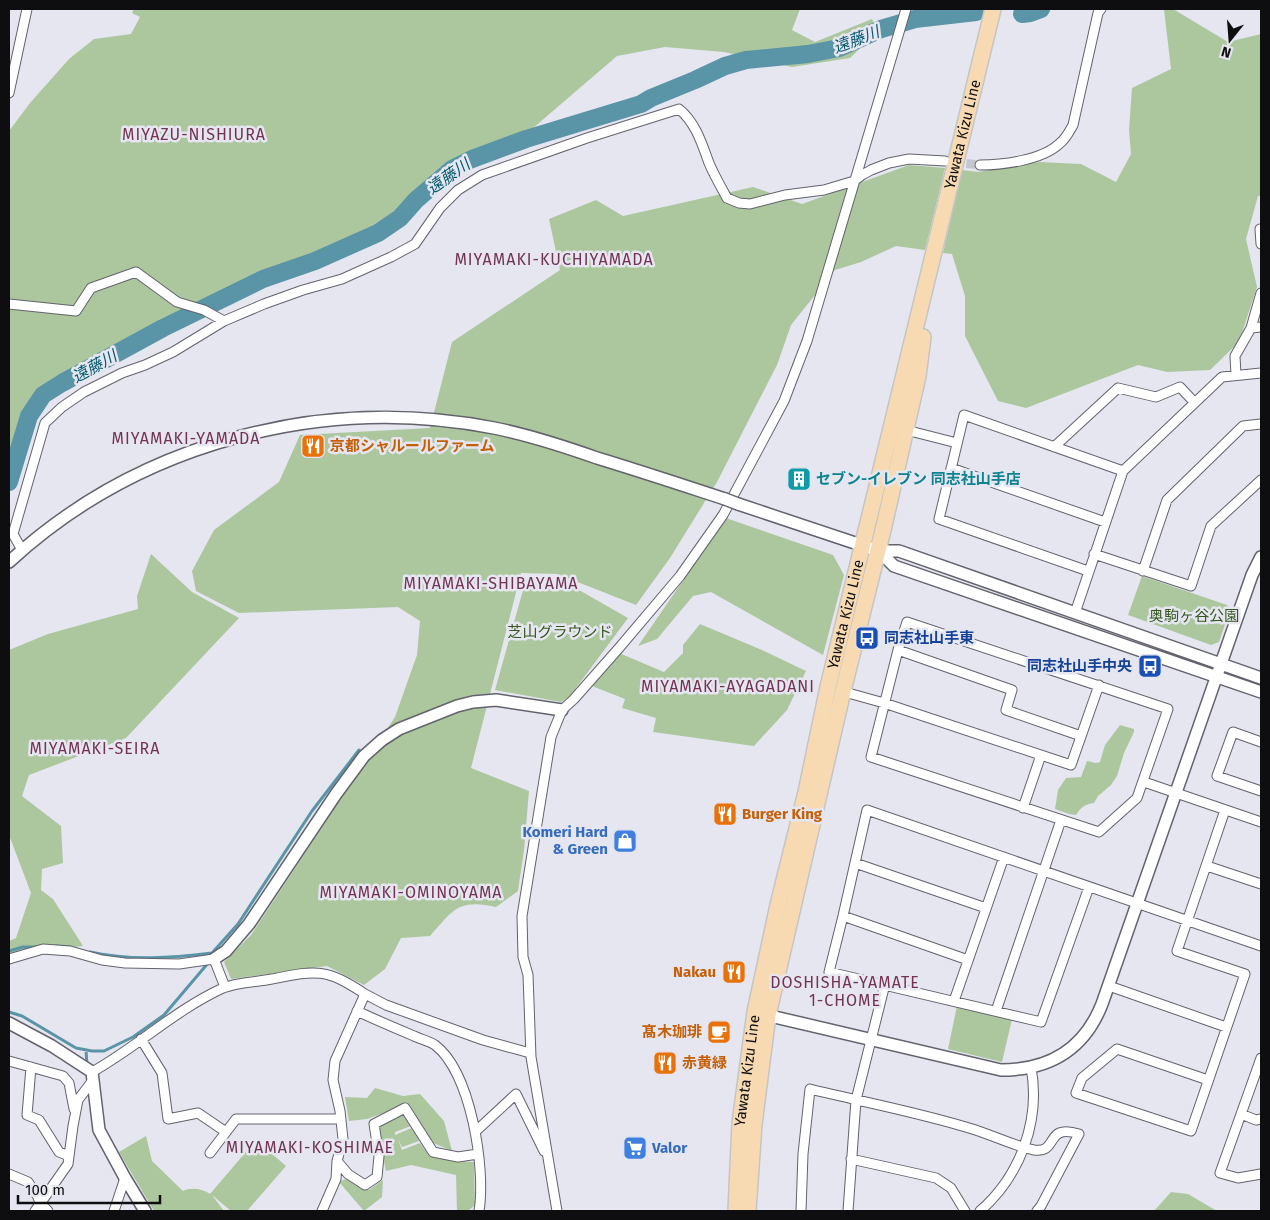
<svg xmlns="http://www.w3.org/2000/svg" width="1270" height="1220" font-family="'Fira Sans','Noto Sans JP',sans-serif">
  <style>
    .green { fill: #acc79e }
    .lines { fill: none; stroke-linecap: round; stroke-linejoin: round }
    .stream { stroke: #5a94a7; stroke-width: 3 }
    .river { stroke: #5a94a7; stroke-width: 18 }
    .minor-tunnel { stroke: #c5c6cf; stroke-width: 9; stroke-dasharray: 9 4.5; stroke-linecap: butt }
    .minor-casing { stroke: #62636c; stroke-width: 11 }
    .tertiary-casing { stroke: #62636c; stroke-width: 14 }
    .primary-casing { stroke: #c5c5c6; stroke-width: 18 }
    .minor { stroke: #fff; stroke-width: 9 }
    .tertiary { stroke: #fff; stroke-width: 11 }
    .primary { stroke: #f8dab2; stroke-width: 15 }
    .tertiary-bridge-casing { stroke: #62636c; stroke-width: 14; stroke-linecap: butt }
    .tertiary-bridge { stroke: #fff; stroke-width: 11 }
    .labels { text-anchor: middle; stroke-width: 5; stroke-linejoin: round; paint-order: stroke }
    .street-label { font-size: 15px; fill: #0e0e11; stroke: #e5e6f0 }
    .food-label { font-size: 15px; font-weight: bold; fill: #c56008; stroke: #e5e6f0; text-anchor: start }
    .culture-label { font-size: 15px; font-weight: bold; fill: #0d838f; stroke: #e5e6f0; text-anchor: start }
    .park-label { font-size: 15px; fill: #33571c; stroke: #e5e6f0 }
    .transit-label { font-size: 15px; font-weight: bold; fill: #164399; stroke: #e5e6f0; text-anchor: start }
    .shop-label { font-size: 15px; font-weight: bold; fill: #366cbe; stroke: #e5e6f0; text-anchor: end }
    .water-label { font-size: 16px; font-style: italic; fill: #02596d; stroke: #e5e6f0 }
    .neighbourhood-label { font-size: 16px; letter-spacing: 1px; fill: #743354; stroke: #e5e6f0 }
  </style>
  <rect width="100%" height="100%" fill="#e5e6f0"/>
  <path class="green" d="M134,9H800L792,30L815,42L872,19L878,31L850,58L792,67L724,52L665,47L617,56L532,129L446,165L398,214L376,229L326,252L246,281L160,323L42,389L25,418L9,469V131L30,103L69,59L94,39L131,34L140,17L132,13Z
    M1164,9H1173L1228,42L1261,34V196H1258L1246,239L1257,287L1239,342L1210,370L1167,372L1138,365L1026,408L998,401L965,336V296L952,254L943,253L962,170L978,172L1039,162L1081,164L1116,182L1131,154L1129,130L1132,88L1171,69Z
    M909,165L945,168L925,250L896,246L861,262L835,270L791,325L777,365L717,482L670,558L636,605L557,574L521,573L471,768L529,791L524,850L518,891L496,907C458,899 454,909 430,936L401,938L385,969L364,985L327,966L231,979L224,962L251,935L395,717L417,655L420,621L398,607L239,613L196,591L192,571L214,530L279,482L300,435L430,428L452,342L560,270L549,219L596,200L623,216L753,187L802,204Z
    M726,518L833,555L844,575L823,655L711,592L693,596L657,639L638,646Z
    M151,554L192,592L239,618L126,738L29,775L22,796L61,826L63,863L42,869L41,890L53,899L83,946L9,953V941L16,938L31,893L9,835V650L48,634L138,609L137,596Z
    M1142,576L1227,605L1230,610L1219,642L1211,645L1128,615Z
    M525,583L572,586L628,618L570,696L561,702L495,690Z
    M700,624L762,650L806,671L787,710L754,746L653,732L656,718L622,708L625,699L592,686L619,653L664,672L683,653V645Z
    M1120,725L1134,729V732L1124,753L1117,776L1111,785L1098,796L1094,803C1085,804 1081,807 1076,815L1069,814L1055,809L1058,790L1066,778L1081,777L1087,761L1096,763L1100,762L1105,745Z
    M957,1006L1012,1019L1002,1062L948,1049Z
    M375,1088L403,1096L420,1094L444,1121L452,1151L431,1142L409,1104L367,1119L349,1121L345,1097L367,1098Z
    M404,1114L411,1126L395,1132V1135L414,1127L419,1141L402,1147L398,1139L402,1150L420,1143L428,1154L456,1161L474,1162L475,1205L468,1211H457L456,1175L411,1165L386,1171L376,1123Z
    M146,1136L152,1161L183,1191C191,1187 203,1189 210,1194L256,1140L286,1166L247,1211H231L212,1195L224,1211H154L119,1152Z
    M346,1179L369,1190L383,1180L382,1197L364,1211L339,1182Z
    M1171,1192L1188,1194L1217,1211H1154Z"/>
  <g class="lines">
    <path class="stream" d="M56,946L70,947
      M9,951L23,947H37
      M90,952C131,961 171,958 212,953L238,924L312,811L359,750
      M9,1012L22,1016L76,1048L92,1051H104L133,1037L164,1015L209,962
      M86,1050L87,1066"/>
    <path class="river" d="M1022,14L1030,13L1041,9
      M9,482L29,416L43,395L62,383L163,328L263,279L315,261L378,233L400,218L416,200L452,169L472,159L526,139L641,104L651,98L695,80L725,66L746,60L808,54L839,48L881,29L915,19L976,12"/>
    <path class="minor-tunnel" d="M953,162L980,165"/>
    <g class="minor-casing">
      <path id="minor" d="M9,93L27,9
        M980,165C1003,165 1042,160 1059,144C1066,139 1069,132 1073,125L1098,13L1101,9
        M1261,229H1260L1261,244
        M9,304L76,311L91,288L136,272L177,302L204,310L224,321
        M1251,328L1261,327
        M1236,375L1235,356L1251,328L1261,293
        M906,430L957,443
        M1054,447L1118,388L1156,397L1180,387L1194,402
        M951,468L1105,522
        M22,550L13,534L45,423L62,407L84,392L122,373L145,365L173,352L224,321L264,304L303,290L342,279L391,257L415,244L440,208L458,190L482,175L587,138L679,109C696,123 702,144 709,163C714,175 721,187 727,198L739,203L750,204L785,195L824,190L854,181L862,175L871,170L889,163L909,159L945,161
        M1094,554L1191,586L1211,526L1261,480
        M1088,571L939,519L964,415L1123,471
        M1143,571L1167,500L1243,426L1261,424
        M1075,613L1123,471L1222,377L1261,373
        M907,622L1168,709L1137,798L1099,832L871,757L898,650Z
        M898,650L1012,690L1006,710L1081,736
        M841,691L884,703L1071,765L1099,685
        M1261,742L1233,732L1217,776L1261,791
        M1144,782L1261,822
        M1023,808L1041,755
        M855,863L986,908
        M1207,866L1261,884
        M1089,887L1041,1022L829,972L843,916L867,810L1261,946
        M843,916L968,960
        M9,959L43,949L70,951L102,960L125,963L179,964L214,959L225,987
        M1109,986L1226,1027
        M365,994L386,1005L483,1040L530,1053
        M954,1001L1004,857
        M357,1011C376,1020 395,1028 414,1036C420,1039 429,1041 435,1045C471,1072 486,1169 479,1211
        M996,1011L1061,820
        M141,1039L162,1073L168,1119L198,1113L226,1132
        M1261,1058L1220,1173L1238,1178L1261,1174
        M9,1061L63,1076L69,1083L74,1109
        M31,1067L27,1115L39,1120L59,1152L69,1156
        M92,1072C137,1047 175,1010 223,988C238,982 257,982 272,979C317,970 326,968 365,994L335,1061L333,1080L340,1111L343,1139L337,1161L336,1179L322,1211
        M1208,1080L1117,1049L1082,1078L1076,1093L1191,1131L1245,974L1177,951L1225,810
        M1241,1114L1256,1120L1261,1119
        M475,1132L516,1094L544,1151
        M210,1153L236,1119H341
        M851,1159L936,1178L951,1188L965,1211
        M337,1161L348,1174L365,1185L377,1177L379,1156L374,1124L405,1108L433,1152L458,1157L478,1154
        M9,1174L28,1182L38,1197L40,1203L48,1211
        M35,1211L68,1164L73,1126L78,1100L93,1080
        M114,1211L125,1178
        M557,1211L531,1057L528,975L523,957L522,916L551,737L562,710L574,699L619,648L680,576L723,515L784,401L807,341L906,9
        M801,1211L803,1154L810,1089C863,1102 917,1112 969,1128C990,1134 1014,1146 1034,1150C1059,1154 1044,1123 1079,1134L1041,1206L1037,1211
        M848,1211L856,1100L885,984
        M980,1211C1020,1176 1041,1121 1031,1067"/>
    </g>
    <g class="tertiary-casing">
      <path id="tertiary" d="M738,504L879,551H899L1261,678
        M879,551L894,566L1261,692
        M9,562C138,443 322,394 494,428C529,435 563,446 597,458C640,471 682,485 725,499
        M214,959L226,951L249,924L336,794L364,756L382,740L399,729L457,706L473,702L496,700L562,710
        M762,1014L1001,1070C1049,1070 1084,1050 1102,1004L1252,575L1261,557
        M9,1023L52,1046L92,1072L99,1130L125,1178L145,1211"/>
    </g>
    <g class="primary-casing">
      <g id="primary">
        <path id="s1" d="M736,1211L740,1123L755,1012L778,905L806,792L828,687L993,9"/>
        <path d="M748,1211L754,1124L768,1015L843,691L884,526L918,376L923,337"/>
      </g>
    </g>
    <use href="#minor" class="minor"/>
    <use href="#tertiary" class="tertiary"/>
    <use href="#primary" class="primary"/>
    <g class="tertiary-bridge-casing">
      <path id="tertiary-bridge" d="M725,499L738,504"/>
    </g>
    <use href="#tertiary-bridge" class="tertiary-bridge"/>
  </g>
  <defs>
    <g id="restaurant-square" transform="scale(1.25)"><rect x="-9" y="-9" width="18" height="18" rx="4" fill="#e8710a" stroke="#e5e6f0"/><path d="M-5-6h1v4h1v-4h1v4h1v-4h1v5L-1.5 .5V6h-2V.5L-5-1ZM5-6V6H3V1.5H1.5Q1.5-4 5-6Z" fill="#fff"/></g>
    <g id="building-square" transform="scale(1.25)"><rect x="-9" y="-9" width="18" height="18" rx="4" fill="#0f9aa8" stroke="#e5e6f0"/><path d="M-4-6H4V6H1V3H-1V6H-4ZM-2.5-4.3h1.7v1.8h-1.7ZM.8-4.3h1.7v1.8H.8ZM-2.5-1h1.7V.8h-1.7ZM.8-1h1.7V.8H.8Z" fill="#fff"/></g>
    <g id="bus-square" transform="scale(1.25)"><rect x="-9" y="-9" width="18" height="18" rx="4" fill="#1a4fb4" stroke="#e5e6f0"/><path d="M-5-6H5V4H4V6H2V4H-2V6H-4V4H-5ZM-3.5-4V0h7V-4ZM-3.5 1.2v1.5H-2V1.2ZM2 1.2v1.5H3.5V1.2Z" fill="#fff"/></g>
    <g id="shop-square" transform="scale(1.25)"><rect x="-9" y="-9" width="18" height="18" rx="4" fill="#3f7fe0" stroke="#e5e6f0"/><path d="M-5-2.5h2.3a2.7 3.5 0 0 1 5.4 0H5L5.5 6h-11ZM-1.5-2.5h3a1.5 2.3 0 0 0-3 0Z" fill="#fff"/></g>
    <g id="cafe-square" transform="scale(1.25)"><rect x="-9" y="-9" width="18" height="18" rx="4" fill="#e8710a" stroke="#e5e6f0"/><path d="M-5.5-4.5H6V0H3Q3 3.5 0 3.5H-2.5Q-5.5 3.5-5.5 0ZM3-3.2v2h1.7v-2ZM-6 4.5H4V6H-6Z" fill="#fff"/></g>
    <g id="supermarket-square" transform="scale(1.25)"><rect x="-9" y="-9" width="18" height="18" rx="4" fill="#3f7fe0" stroke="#e5e6f0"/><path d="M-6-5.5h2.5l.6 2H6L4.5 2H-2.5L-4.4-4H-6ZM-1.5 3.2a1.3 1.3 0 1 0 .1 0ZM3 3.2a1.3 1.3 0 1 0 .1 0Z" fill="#fff"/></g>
  </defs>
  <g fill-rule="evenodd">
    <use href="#restaurant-square" x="313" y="446"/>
    <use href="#building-square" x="799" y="479"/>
    <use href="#bus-square" x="867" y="638"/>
    <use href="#bus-square" x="1150" y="666"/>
    <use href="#restaurant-square" x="725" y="814"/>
    <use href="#shop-square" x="625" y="841"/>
    <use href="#restaurant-square" x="734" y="972"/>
    <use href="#cafe-square" x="719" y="1032"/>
    <use href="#restaurant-square" x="665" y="1063"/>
    <use href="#supermarket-square" x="635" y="1148"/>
  </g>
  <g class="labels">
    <g class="street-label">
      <text dy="5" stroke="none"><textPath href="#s1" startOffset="1102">Yawata Kizu Line</textPath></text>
      <text dy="5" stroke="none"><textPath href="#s1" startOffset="608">Yawata Kizu Line</textPath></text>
      <text dy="5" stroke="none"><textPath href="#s1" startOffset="141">Yawata Kizu Line</textPath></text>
    </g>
    <g class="food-label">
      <text x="330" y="451">京都シャルールファーム</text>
      <text x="742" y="819">Burger King</text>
      <text x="716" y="977" text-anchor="end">Nakau</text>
      <text x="702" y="1037" text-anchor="end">髙木珈琲</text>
      <text x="682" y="1068">赤黄緑</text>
    </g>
    <g class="culture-label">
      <text x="816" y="484">セブン-イレブン 同志社山手店</text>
    </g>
    <g class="park-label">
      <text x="1194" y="621">奥駒ヶ谷公園</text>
      <text x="560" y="637">芝山グラウンド</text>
    </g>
    <g class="transit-label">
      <text x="884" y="643">同志社山手東</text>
      <text x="1132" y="671" text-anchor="end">同志社山手中央</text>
    </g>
    <g class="shop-label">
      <text x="608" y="837">Komeri Hard<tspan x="608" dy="17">&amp; Green</tspan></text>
      <text x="652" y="1153" text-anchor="start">Valor</text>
    </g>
    <g class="water-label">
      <text transform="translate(856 39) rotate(-21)" y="6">遠藤川</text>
      <text transform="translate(448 176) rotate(-35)" y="6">遠藤川</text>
      <text transform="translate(94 366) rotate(-29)" y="6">遠藤川</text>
    </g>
    <g class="neighbourhood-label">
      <text x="194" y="140">MIYAZU-NISHIURA</text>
      <text x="554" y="265">MIYAMAKI-KUCHIYAMADA</text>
      <text x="186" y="444">MIYAMAKI-YAMADA</text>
      <text x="491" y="589">MIYAMAKI-SHIBAYAMA</text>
      <text x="728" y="692">MIYAMAKI-AYAGADANI</text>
      <text x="95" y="754">MIYAMAKI-SEIRA</text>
      <text x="411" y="898">MIYAMAKI-OMINOYAMA</text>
      <text x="845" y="988">DOSHISHA-YAMATE<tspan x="845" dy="18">1-CHOME</tspan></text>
      <text x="310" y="1153">MIYAMAKI-KOSHIMAE</text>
    </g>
  </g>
  <rect width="1270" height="1220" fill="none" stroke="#0e0e11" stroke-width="20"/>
  <g transform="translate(1230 40) rotate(197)" stroke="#e5e6f0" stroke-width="4" paint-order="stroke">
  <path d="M0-4L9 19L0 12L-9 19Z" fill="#0e0e11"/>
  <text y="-8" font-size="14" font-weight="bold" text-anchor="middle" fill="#0e0e11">N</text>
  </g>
  <path d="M18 1195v8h142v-8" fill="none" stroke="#0e0e11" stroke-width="2.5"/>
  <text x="25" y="1195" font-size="15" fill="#0e0e11" stroke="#e5e6f0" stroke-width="4" paint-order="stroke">100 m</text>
</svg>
